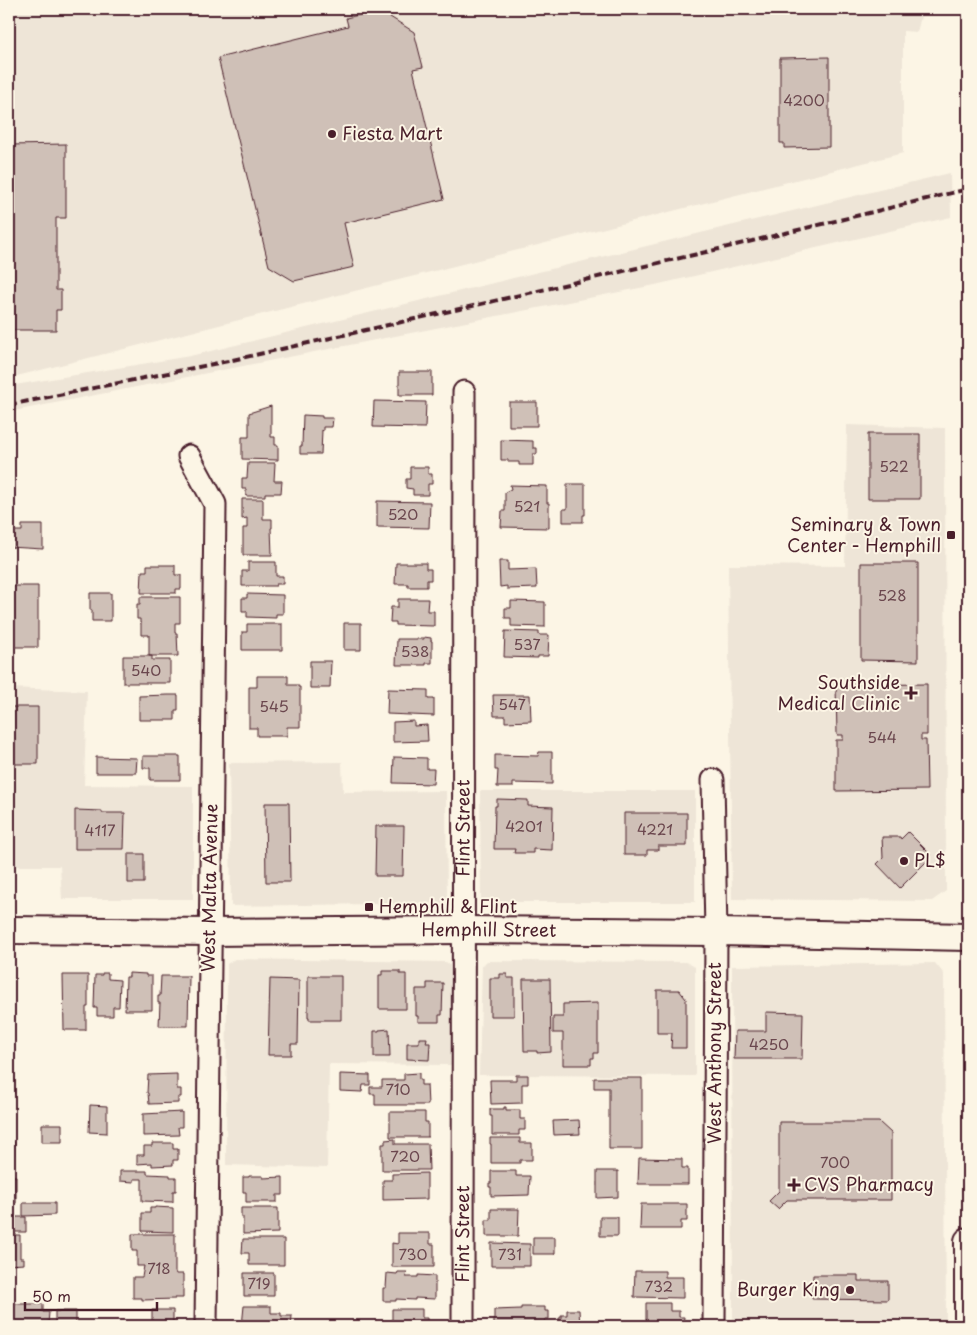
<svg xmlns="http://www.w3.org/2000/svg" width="977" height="1335" font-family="'Playpen Sans',sans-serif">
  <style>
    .built { fill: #eee5d7 }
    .building { fill: #cfc0b7; stroke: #4a1f2b }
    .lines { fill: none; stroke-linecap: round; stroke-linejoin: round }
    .minor-casing { stroke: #4a1f2b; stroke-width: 25 }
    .major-casing { stroke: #4a1f2b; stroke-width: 30 }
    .minor { stroke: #fcf5e5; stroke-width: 21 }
    .major { stroke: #fcf5e5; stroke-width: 26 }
    .rail { stroke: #4a1f2b; stroke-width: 4; stroke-dasharray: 8 4; stroke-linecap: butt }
    .poi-dot { fill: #4a1f2b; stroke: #fcf5e5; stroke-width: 2 }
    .labels { text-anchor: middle; stroke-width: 4; stroke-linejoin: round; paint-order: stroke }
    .number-label { font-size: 15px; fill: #6b474e }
    .poi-label { font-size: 18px; fill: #4a1f2b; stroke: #fcf5e5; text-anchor: start }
    .street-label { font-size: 18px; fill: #4a1f2b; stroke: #fcf5e5 }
  </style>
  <rect width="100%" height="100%" fill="#fcf5e5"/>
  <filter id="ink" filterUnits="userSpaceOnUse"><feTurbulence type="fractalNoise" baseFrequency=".02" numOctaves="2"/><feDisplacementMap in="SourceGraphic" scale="10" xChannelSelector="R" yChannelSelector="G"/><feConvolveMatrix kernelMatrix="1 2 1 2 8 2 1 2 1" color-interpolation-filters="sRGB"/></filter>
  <g filter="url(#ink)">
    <path class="built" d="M9,9H923L917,32L903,31V153L9,378Z
      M950,173L951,217L655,285L9,412V386L190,356Z
      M847,425L945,428L946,891L932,901L732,899L728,565L845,566Z
      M9,688L87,691L84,785L193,786V899H62L60,866H9Z
      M342,762L343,792L446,791L447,903L231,906L229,763Z
      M480,791H695V902H481Z
      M235,959L446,962L450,965L451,1065L329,1064L327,1168L226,1165L227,964Z
      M487,961L686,962L695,967V1076L479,1075L482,966Z
      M935,963L944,974L946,1326H733L732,966Z"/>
    <path class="building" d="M379,10L414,32L423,67L413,69L444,199L344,223L354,267L294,281L269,266L218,58L348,26L346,18Z
      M829,57V147L784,148V143H780V58Z
      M66,144V218H56V290H61V310H56V330H9V145Z
      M399,372H432V395H399Z
      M374,401L426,402L425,428L373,427Z
      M509,402H537V426H509Z
      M271,406V437H275V445H278V460L242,459V437H249V413Z
      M303,415L322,416V418H333L332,427H323V431L322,430L321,454H300V446H302Z
      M868,434H920V499H868Z
      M501,440L533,441V448H537V454H533V465H519V462H508V460H501Z
      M248,463H275L274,481H282L281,493H265V496H246V489H242V478H247Z
      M410,467H428V474H432V484H428V495H413V489L406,488V479H410Z
      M567,484H585V515H583V522H563V509H567Z
      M510,485L547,486V503H549V528L501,527L502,511H505V492L511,489Z
      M242,499H263V519H272V528H271L272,555H243V528H247V518L242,519Z
      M377,501L430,502L429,528L377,527Z
      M22,525H43V549L9,547V531H22Z
      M499,561H508V570L536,569L537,588L507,589V586L500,587Z
      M248,562H276V576H283V584H276V586H242V571H248Z
      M396,563H426V569H431V580H427V587H408V584H395Z
      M861,563H918V661L861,660Z
      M147,565H175V575H181V589H176V593H141L142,571H147Z
      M9,586H38V647H9Z
      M90,593H111V621H92V610H90Z
      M247,594L283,595V614H276V618L247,617V611H242V598H247Z
      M140,597H180V623H175V633H177L178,656H149V635H141V623H140V619H137V604H140Z
      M398,599H428L427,611H434V626L396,625V622H390L391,607H398Z
      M511,601L545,602V627L511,626V618H505V608H511Z
      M344,623H361V650H344Z
      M247,624H282V650H242V632H247Z
      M505,631L539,632V635H549L548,656H538V658L504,657Z
      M424,637L431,638V641H432V663H426V665H396L397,639H424Z
      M123,656H152V660H170V683H123Z
      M310,661H331L330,688H310Z
      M257,676H288V685H298V687H300V727H287V736H257V728H249V687H257Z
      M927,684V735H921V740H926L927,790L836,791V740H843V735H837L836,685Z
      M388,689L428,690V699H434V716L387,714Z
      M168,695H178V710H175V720H139V696Z
      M493,695H530L531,721L505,722V716H494Z
      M9,707H38V764H9Z
      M414,721V726L427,725L428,741L393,742V722Z
      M539,752H552V784L513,783V787H497L498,770H495V755L538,756Z
      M143,756H180V780H150V768H143Z
      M96,757L137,758L136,773H96Z
      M394,757L427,758V769H434L433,784L393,783Z
      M497,799L528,800V806L553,807L552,850L533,849V853H514L515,849H494L495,806H497Z
      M265,803H289L290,882H266Z
      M75,810L102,811V813H125L124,849H75Z
      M624,813H687V846H658V850H647V855H624Z
      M376,826H404L403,876H375Z
      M908,832L932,856L900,888L877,864L883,858L882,837H900L901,839Z
      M128,854H144V883H128Z
      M382,971H400V974H406V1009H379V975H382Z
      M102,973H108V979L120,980L119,1007H113V1016H97V1008H94L95,975H102Z
      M129,973L146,974V976H152V1010H125L126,977H129Z
      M500,974H507V978H514V1016H490V978H500Z
      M63,975H88V1007H86V1030H64Z
      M161,976H189L188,1026H159L160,1003H158V996H160Z
      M308,976H341V1020H309V1017H308Z
      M270,979L299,980L298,1044H291V1055H268Z
      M523,979H550L551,1052L537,1053V1051H524Z
      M427,983H443L442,1015H439V1022H418V1016H416V989H427Z
      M657,990H679L686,999V1048H671L672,1033H657Z
      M598,1003V1053H594V1058H591V1065H563V1033H553V1017H563V1004Z
      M766,1012L803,1013L802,1059H734L735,1031H766Z
      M389,1029L390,1057H374V1031H379V1030Z
      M419,1038H427L426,1043H430L429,1060L407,1059V1043H419Z
      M419,1073V1080H421V1085H427L428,1105H375V1094H370V1087H382V1080H404V1074Z
      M9,1074H11V1081H13L14,1094H11V1099H9Z
      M177,1074V1089H181V1097H178V1103L149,1104L148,1093H147L148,1075Z
      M340,1074L370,1075V1085H363L362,1092L340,1091Z
      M516,1075H528V1084H522V1103L491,1104L490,1080H516Z
      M594,1078H642V1149H609V1088H594Z
      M90,1105L107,1106V1133L89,1132Z
      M504,1107H506V1110H520V1119H525V1130H519V1135H492V1116H490V1109H504Z
      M182,1112V1127H178L179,1135L143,1136V1114Z
      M390,1112H425V1122H428V1137H390Z
      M579,1120L580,1134L554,1135L553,1121Z
      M779,1122H879L891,1133V1200H787L778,1209L769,1201L779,1191Z
      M42,1124H62V1142H42Z
      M490,1138H520V1143H532V1160H520V1163H491V1144H490Z
      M395,1139V1144H428L429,1170H382V1144H385V1140Z
      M9,1142H14V1155H9Z
      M152,1143H173V1149H178V1160H173V1165L152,1166V1163L137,1164V1155H144V1146H152Z
      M639,1158L682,1159V1168H688V1184H638Z
      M120,1171H147V1174L170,1175V1177H176V1191H173V1202L142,1201V1179H134V1182L120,1181Z
      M491,1171H516V1176H530L529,1195L491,1196V1187H489V1183H491Z
      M597,1171H618V1197L597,1198Z
      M427,1173V1199L383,1200V1180H392V1174Z
      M9,1176H16V1203H9Z
      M249,1176H263V1178L283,1177V1195H277V1202H246V1192H243V1177H249Z
      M23,1203H55V1215L23,1216Z
      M641,1204H687V1221H681V1229H640Z
      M155,1207L173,1208V1232L142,1231V1213H150V1208H155Z
      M241,1208H278V1233L243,1234V1217H241Z
      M491,1209H519L518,1236H486V1220H491Z
      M9,1210H11V1217H26V1232H9Z
      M600,1217H618V1236H600Z
      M398,1233H430V1244H434V1267H392V1243L398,1244Z
      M132,1234H175V1272L176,1274H183V1298H175V1299L142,1300V1298H133V1277H142L144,1266H137V1251H132Z
      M9,1235H20V1258H24V1264L9,1265Z
      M533,1237H555V1254H533Z
      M243,1239H284V1265H249V1253H242Z
      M491,1243L530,1244V1266H491Z
      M635,1271H665V1277H683V1298L634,1297Z
      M398,1272H407L406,1277H418V1275L435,1276V1299L415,1298V1300L396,1299V1301H383V1288H386L387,1273L397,1274Z
      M244,1273H274V1296H244Z
      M813,1275H858V1281H888V1300L812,1299Z
      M646,1303H670V1311H679V1317H684L683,1326H646Z
      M9,1304H43V1312H49L48,1324H43V1326H9Z
      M244,1306H271V1313H281V1316H292L291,1326H242Z
      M521,1307H545V1311H549V1319H545V1326H494V1310L521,1309Z
      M392,1309H422V1318H427V1326H397V1322H392Z
      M152,1310H173V1322H176V1326H152Z
      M567,1310H579L580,1326H559V1318H561V1315H567Z
      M55,1311H76V1326H55Z"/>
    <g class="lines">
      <g class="minor-casing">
        <g id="minor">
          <path d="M189,456L215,504L206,1326"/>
          <path d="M713,780L716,932L714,1326"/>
          <path id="s1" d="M463,1326L464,392"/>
        </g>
      </g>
      <g class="major-casing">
        <g id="major">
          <path id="s2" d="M9,930L210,932L463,930L716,932L968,937"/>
          <path d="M968,1326V1241"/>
        </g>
      </g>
      <use href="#minor" class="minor"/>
      <use href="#major" class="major"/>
      <path class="rail" d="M9,405L228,361L464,308L719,249L968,189"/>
    </g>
  </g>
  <g class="poi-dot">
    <circle cx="332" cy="134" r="5"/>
    <rect x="946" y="530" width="10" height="10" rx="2.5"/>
    <path d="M908.5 685.5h5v5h5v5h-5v5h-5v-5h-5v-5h5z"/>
    <circle cx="904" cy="861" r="5"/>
    <rect x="364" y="902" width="10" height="10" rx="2.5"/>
    <path d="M791.5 1177.5h5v5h5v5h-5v5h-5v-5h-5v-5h5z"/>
    <circle cx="850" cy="1290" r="5"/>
  </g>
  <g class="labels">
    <g class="number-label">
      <text x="804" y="106">4200</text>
      <text x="894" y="472">522</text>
      <text x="527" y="512">521</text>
      <text x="403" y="520">520</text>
      <text x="892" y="601">528</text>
      <text x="527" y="650">537</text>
      <text x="415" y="657">538</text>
      <text x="146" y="676">540</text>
      <text x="512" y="710">547</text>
      <text x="274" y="712">545</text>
      <text x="882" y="743">544</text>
      <text x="524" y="832">4201</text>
      <text x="655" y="835">4221</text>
      <text x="100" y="836">4117</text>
      <text x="769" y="1050">4250</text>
      <text x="398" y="1095">710</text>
      <text x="405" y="1162">720</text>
      <text x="835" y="1168">700</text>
      <text x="413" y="1260">730</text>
      <text x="510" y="1260">731</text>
      <text x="159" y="1274">718</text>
      <text x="259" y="1289">719</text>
      <text x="659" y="1292">732</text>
    </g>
    <g class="poi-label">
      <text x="342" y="140">Fiesta Mart</text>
      <text x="941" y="531" text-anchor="end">Seminary &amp; Town<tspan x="941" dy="21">Center - Hemphill</tspan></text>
      <text x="900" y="689" text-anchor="end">Southside<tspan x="900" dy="21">Medical Clinic</tspan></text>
      <text x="914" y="867">PL$</text>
      <text x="379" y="913">Hemphill &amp; Flint</text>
      <text x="804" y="1191">CVS Pharmacy</text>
      <text x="840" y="1296" text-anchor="end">Burger King</text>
    </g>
    <g class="street-label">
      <text dy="6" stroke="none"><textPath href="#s1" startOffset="498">Flint Street</textPath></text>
      <text transform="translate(210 888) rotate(-89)" y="6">West Malta Avenue</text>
      <text dy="6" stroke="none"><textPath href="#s2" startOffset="480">Hemphill Street</textPath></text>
      <text transform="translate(715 1053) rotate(-90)" y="6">West Anthony Street</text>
      <text dy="6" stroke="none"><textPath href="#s1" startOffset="92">Flint Street</textPath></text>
    </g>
  </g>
  <rect width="977" height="1335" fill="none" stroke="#fcf5e5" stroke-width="30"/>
  <rect x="15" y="15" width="947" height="1305" fill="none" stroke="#4a1f2b" stroke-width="2" filter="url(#ink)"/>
  <path d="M25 1302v8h132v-8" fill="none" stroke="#4a1f2b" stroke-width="2.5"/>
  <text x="32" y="1302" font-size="15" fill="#4a1f2b" stroke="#fcf5e5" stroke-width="4" paint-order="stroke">50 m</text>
</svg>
